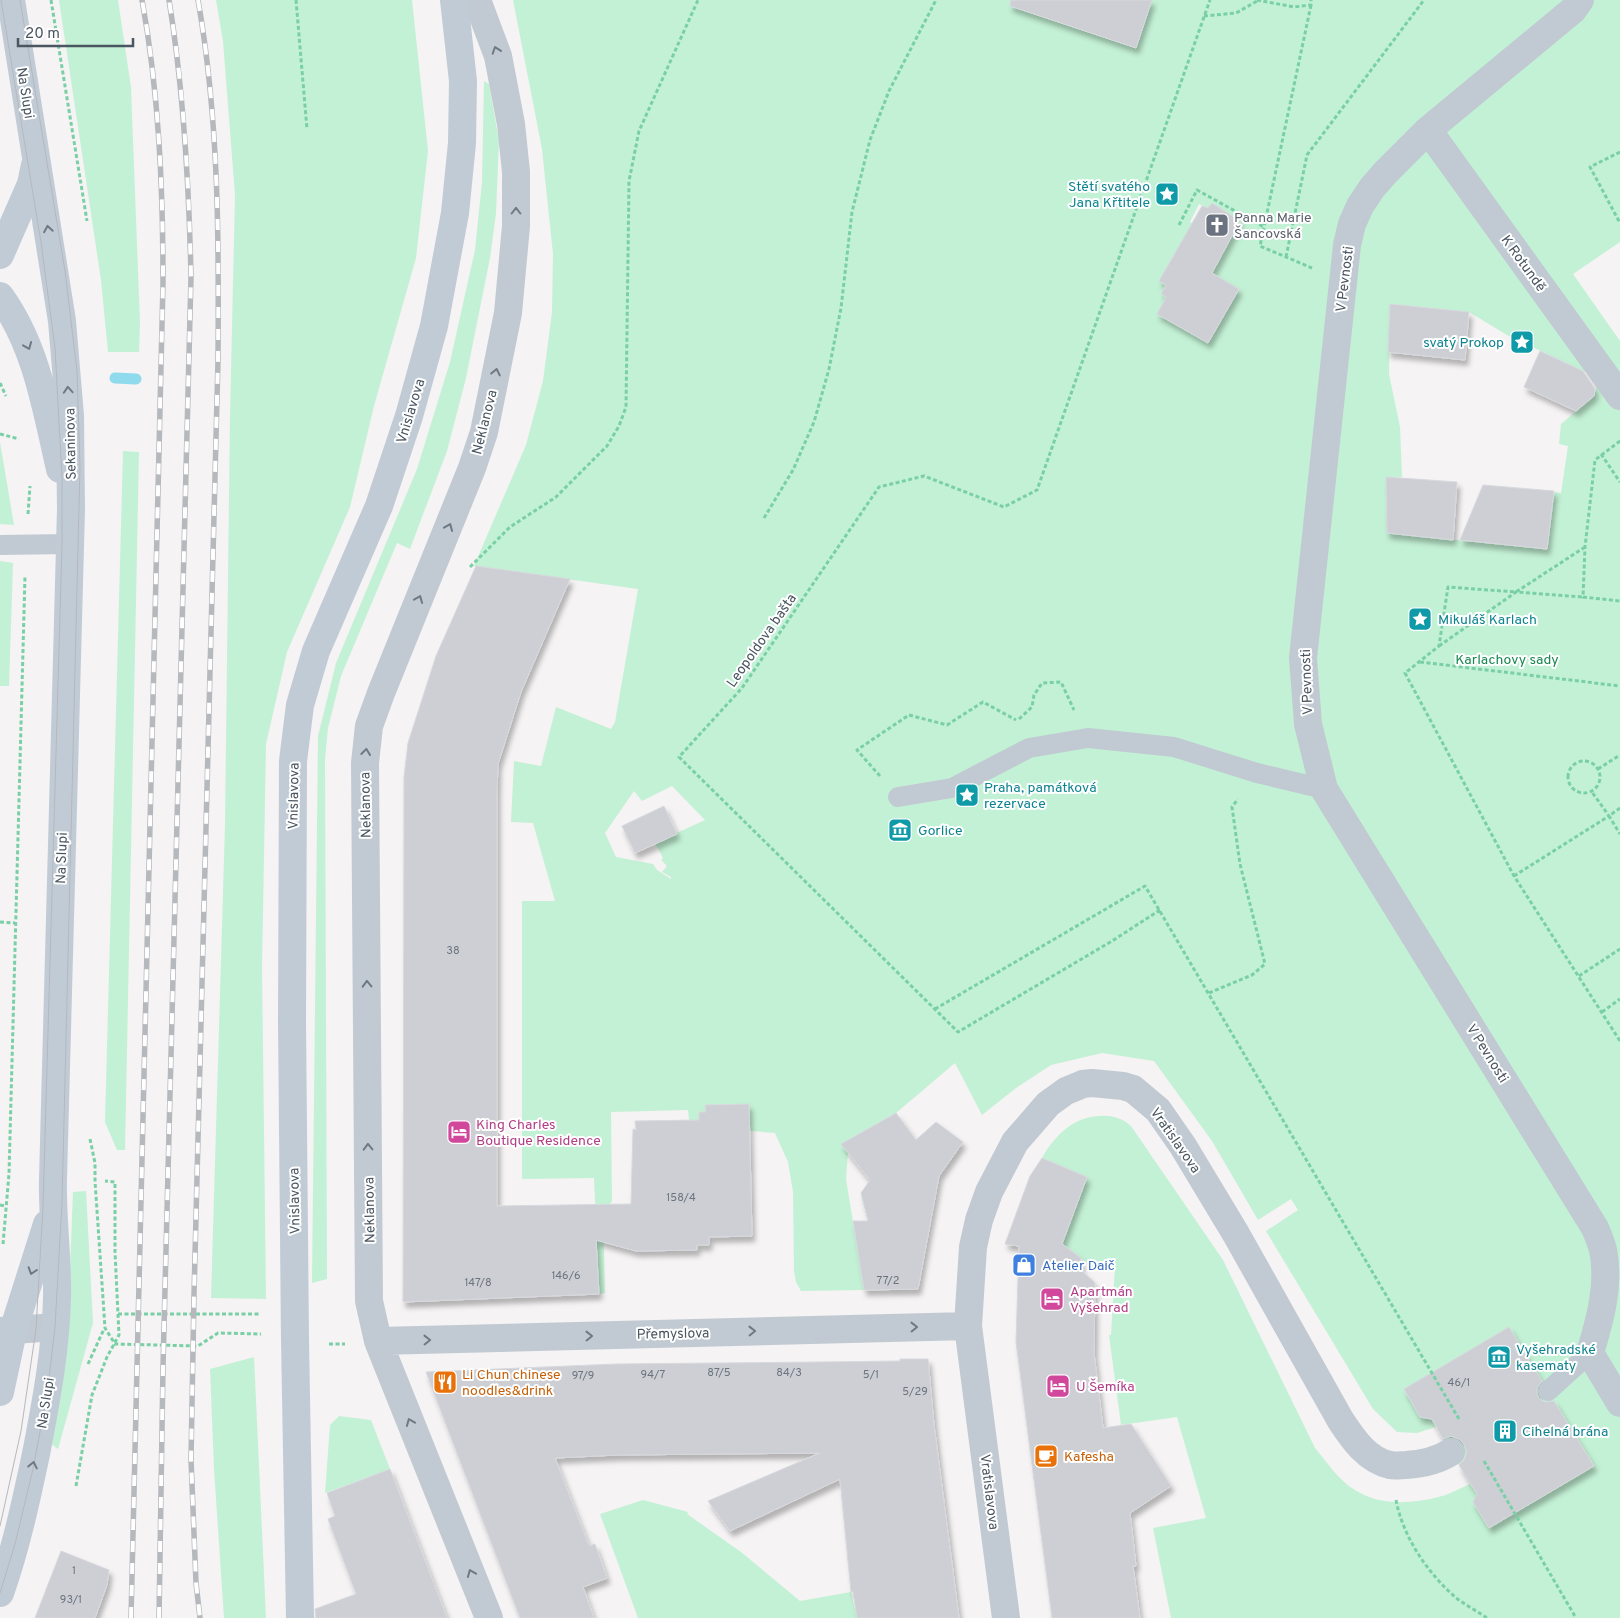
<svg xmlns="http://www.w3.org/2000/svg" width="1620" height="1618" font-family="Overpass,sans-serif">
  <style>
    .green { fill: #c3f1d5; fill-rule: evenodd }
    .lines { fill: none; stroke-linecap: round; stroke-linejoin: round }
    .stream { stroke: #90daee; stroke-width: 11 }
    .building { fill: #cdcfd5; stroke: #d7d9de; filter: url(#shadow) }
    .path { stroke: #7ad0a6; stroke-width: 3; stroke-dasharray: 4 2.5; stroke-linecap: butt }
    .lane { stroke: #c1cad2; stroke-width: 20 }
    .street { stroke: #c1cad2; stroke-width: 28 }
    .secondary { stroke: #c1cbd6; stroke-width: 28 }
    .tram { stroke: #b5b8bd; stroke-width: 1 }
    .rail-casing { stroke: #b5b8bd; stroke-width: 5.5 }
    .rail { stroke: #fff; stroke-width: 4; stroke-dasharray: 11; stroke-linecap: butt }
    .oneway { stroke: #6e7983 }
    .oneway2 { stroke: #6e7984 }
    .labels { text-anchor: middle; stroke-width: 4; stroke-linejoin: round; paint-order: stroke }
    .number-label { font-size: 11px; fill: #6b747e }
    .street-label { font-size: 14px; fill: #4a5661; stroke: #fff }
    .culture-label { font-size: 14px; fill: #0d838f; stroke: #fff; text-anchor: start }
    .worship-label { font-size: 14px; fill: #5b616d; stroke: #fff; text-anchor: start }
    .park-label { font-size: 14px; fill: #17864f; stroke: #fff }
    .hotel-label { font-size: 14px; fill: #b23c85; stroke: #fff; text-anchor: start }
    .shop-label { font-size: 14px; fill: #366cbe; stroke: #fff; text-anchor: start }
    .food-label { font-size: 14px; fill: #c56008; stroke: #fff; text-anchor: start }
  </style>
  <defs>
    <filter id="shadow"><feDropShadow dx="3" dy="5.5" stdDeviation="2.5" flood-color="#0004"/></filter>
  </defs>
  <rect width="100%" height="100%" fill="#f5f3f3"/>
  <path class="green" d="M59,0H118L131,87L140,323L139,352H108L101,280Z
    M216,0H412L428,151L416,258L374,406L350,507L287,652L266,744L262,967L266,1299L211,1298L225,825L230,416L235,195L223,41Z
    M513,0H1620V242L1573,274L1620,341V1618H1171L1153,1528L1206,1518L1177,1417L1121,1425L1109,1335H1111L1115,1266L1096,1270L1068,1248H1059L1087,1177L1042,1158C1048,1146 1060,1132 1071,1125C1088,1114 1115,1111 1131,1126L1223,1260L1315,1448C1327,1462 1339,1481 1355,1490C1380,1506 1411,1504 1438,1497C1449,1495 1460,1488 1470,1484L1436,1427L1417,1433L1397,1432L1373,1409L1266,1231L1298,1210L1291,1199L1258,1220L1212,1141L1154,1061L1102,1053L1051,1065L1016,1088L982,1115L955,1063L896,1113L849,1139L846,1179L864,1290L801,1291L796,1282L794,1271L793,1192L788,1162L775,1133L750,1131L749,1104L706,1105V1112L699,1120H689L688,1110L611,1112L612,1201L603,1214L605,1293L599,1294L594,1178L522,1179V901H555L533,823L511,822L514,761L541,766L556,707L611,729L615,722L638,589L474,566L526,445L543,381L552,312L553,254L542,149ZM1212,203L1235,218L1237,215L1241,219L1224,250L1202,229L1190,222L1199,204L1210,209ZM1174,254L1186,261L1188,259L1239,289L1208,343L1157,314L1166,297L1161,294L1166,285L1159,281ZM1390,304L1469,312L1507,335L1598,378L1594,396L1561,424L1559,444L1568,446L1561,493L1554,492L1547,549L1387,533V477H1402L1400,427L1389,374ZM672,786L705,820L655,843L663,858L661,860L667,866L662,872L671,877V879L657,870L653,864L616,857L605,833L634,791L642,801Z
    M484,81L489,84L499,141L496,213L490,258L466,378L447,451L410,549L397,543L341,676L328,728L325,759L327,1279L312,1283L318,736L336,663L417,469L450,362L475,250L482,182Z
    M0,442L14,525L0,524Z
    M123,451L139,452L125,1150H117L105,1122Z
    M0,561L13,563L9,686H0Z
    M86,1191L93,1323L58,1449L50,1443L68,1320L73,1192Z
    M254,1357L266,1618H224L214,1469L210,1369Z
    M339,1416L371,1420L390,1469L325,1493L330,1425Z
    M643,1500L688,1512L687,1514L741,1552L800,1601L851,1592L857,1618H638L600,1514Z"/>
  <g class="lines">
    <path class="stream" d="M115,378L136,379"/>
  </g>
  <path class="building" d="M1011,0H1152L1136,48L1010,6Z
    M1212,203L1240,221L1212,273L1239,289L1208,343L1157,314L1166,297L1161,294L1166,285L1159,281L1202,206L1208,208Z
    M1390,304L1469,312L1465,360L1388,352Z
    M1540,351L1583,371L1595,389L1594,396L1576,411L1524,387Z
    M1386,477L1457,482L1453,540L1387,533Z
    M1483,485L1554,491L1547,549L1460,540Z
    M476,566L570,579L521,692L498,764L497,792V1206L631,1204L633,1129L636,1130L635,1121L699,1120V1112H706L705,1105L749,1104L752,1236L709,1237V1245H697V1250L636,1251L596,1240L599,1294L403,1302L404,777L408,743L436,656Z
    M664,806L677,834L635,853L622,826Z
    M896,1113L916,1140L936,1122L963,1142L939,1176L918,1289L864,1290L853,1221H868L861,1193L870,1180L841,1144Z
    M1042,1158L1087,1177L1062,1244L1081,1258V1270L1095,1283L1094,1353L1103,1428L1131,1424L1171,1486L1130,1513L1136,1566H1133L1140,1618H1052L1016,1342L1019,1246L1005,1244L1030,1176Z
    M1509,1327L1542,1381L1537,1388V1394L1539,1399L1545,1402L1554,1401L1594,1466L1489,1528L1473,1502L1477,1494L1459,1465L1464,1460L1467,1452L1464,1444L1459,1439L1451,1436L1443,1439L1432,1419L1420,1417L1404,1389Z
    M900,1359H928L934,1425L959,1618H857L853,1592H851L840,1479L730,1531L708,1501L820,1453L617,1455L555,1458L589,1546L595,1544L607,1578L583,1587L594,1618H520L426,1372L616,1364L820,1362L900,1361Z
    M390,1469L447,1618H316L315,1609L356,1594L328,1519L335,1516L327,1493Z
    M61,1551L109,1570L107,1585L95,1618H35Z"/>
  <g class="lines">
    <path class="path" d="M51,0L87,221
      M296,0L307,129
      M1257,0L1294,7L1311,5V0
      M1311,5L1260,246L1312,268
      M1204,16L1236,13L1259,0
      M1620,152L1590,167L1620,223
      M1179,225L1197,190L1264,227
      M1286,257L1307,155L1424,0
      M0,383L6,396
      M0,434L19,439
      M1620,441L1595,460L1585,547L1583,597L1620,601
      M1601,454L1620,482
      M28,514L30,486
      M764,518L793,470L814,422L829,369L841,308L852,212L870,140L889,91L936,0
      M1585,547L1516,592L1448,587L1439,646L1405,673L1514,876L1620,1041
      M470,567L510,527L556,497L607,446L619,426L626,407L629,181L639,131L698,0
      M1439,646L1516,592L1583,597
      M1420,662L1620,686
      M1019,719L1032,707L1034,695L1042,683L1061,682L1074,710
      M1568 777a16 16 0 1 1 32 0a16 16 0 1 1-32 0Z
      M1598,769L1620,755
      M880,776L857,750L909,715L947,725L983,702L1016,720
      M1620,808L1609,816L1620,834
      M1514,876L1609,816L1592,792
      M1160,910L1112,941L958,1032L679,757L742,688L879,487L924,476L1004,507L1037,490L1210,0
      M0,922L15,923
      M1579,976L1620,949
      M1209,993L1252,975L1265,964L1240,864L1232,807L1238,799
      M935,1009L1145,886L1459,1419
      M1602,1012L1620,999
      M90,1139L95,1163V1181L105,1328L115,1344L198,1346L218,1333L261,1334
      M0,1205L6,1206
      M3,1244L9,1174L25,575
      M118,1314H260
      M329,1344H345
      M88,1364L104,1329
      M1484,1461L1576,1618
      M76,1486L92,1395L107,1357L119,1335L115,1252V1182L105,1181
      M1396,1500C1403,1537 1427,1572 1455,1597C1465,1605 1477,1611 1487,1618"/>
    <path class="lane" d="M0,545L69,544
      M898,797L952,788L1029,748L1088,738L1174,747L1257,773L1324,789
      M1548,1391L1590,1353"/>
    <path class="street" d="M477,0L498,56L511,124L516,172V226L508,313L484,432L472,468L381,693L369,726L365,763L369,1301L378,1341L489,1618
      M1580,0L1573,10L1428,130L1385,173L1372,188L1360,206L1352,224L1347,245L1303,658L1308,724L1324,789L1595,1228C1598,1235 1601,1242 1603,1250C1610,1285 1600,1320 1590,1353L1620,1403
      M1428,130L1620,396
      M0,1331L55,1327
      M378,1341L968,1326
      M1006,1618L968,1326L973,1247L979,1220L989,1192L1015,1142L1048,1104L1066,1091L1083,1084L1092,1083L1123,1086L1133,1089L1158,1110L1183,1146L1236,1234L1341,1421C1353,1439 1367,1460 1390,1465C1395,1466 1401,1465 1406,1465C1423,1464 1437,1461 1451,1452"/>
    <path class="secondary" d="M0,255L31,184L35,165
      M0,296C37,347 46,409 60,469
      M0,1392L13,1331L47,1224
      M0,1593C16,1548 26,1501 36,1454C46,1402 56,1349 57,1297C58,1258 52,1219 53,1179L71,509L70,416L62,321L11,0
      M300,1618L295,1340L292,1022L293,761L300,705L316,651L379,506L409,416L434,326L455,213L462,143L463,81L454,0"/>
    <path class="tram" d="M0,1526L21,1431L36,1329L43,1207L62,544V478L55,348L41,242L1,0
      M0,1593L15,1544L33,1469L47,1395L55,1327L62,1203L80,466L77,371L65,271L20,0"/>
    <g class="rail-casing">
      <path id="rail" d="M198,0C219,119 219,240 218,360L194,1295L191,1459L196,1583L200,1618
        M131,1618L163,283C163,188 159,93 142,0
        M159,1618L163,1367L191,277C189,184 184,92 169,0"/>
    </g>
    <use href="#rail" class="rail"/>
  </g>
  <defs><path id="oneway-chevron" d="M-2-3.5L2.5 0L-2 3.5" fill="none" stroke-width="1.6" stroke-linecap="round" stroke-linejoin="round" transform="scale(1.25)"/></defs>
  <g class="oneway">
    <use href="#oneway-chevron" transform="translate(496 50) rotate(-109)"/>
    <use href="#oneway-chevron" transform="translate(516 211) rotate(-90)"/>
    <use href="#oneway-chevron" transform="translate(496 372) rotate(-78)"/>
    <use href="#oneway-chevron" transform="translate(449 527) rotate(-68)"/>
    <use href="#oneway-chevron" transform="translate(419 599) rotate(-68)"/>
    <use href="#oneway-chevron" transform="translate(366 752) rotate(-83)"/>
    <use href="#oneway-chevron" transform="translate(367 984) rotate(-91)"/>
    <use href="#oneway-chevron" transform="translate(368 1147) rotate(-91)"/>
    <use href="#oneway-chevron" transform="translate(914 1327) rotate(-1)"/>
    <use href="#oneway-chevron" transform="translate(752 1331) rotate(-1)"/>
    <use href="#oneway-chevron" transform="translate(589 1336) rotate(-1)"/>
    <use href="#oneway-chevron" transform="translate(427 1340) rotate(-1)"/>
    <use href="#oneway-chevron" transform="translate(410 1422) rotate(-112)"/>
    <use href="#oneway-chevron" transform="translate(471 1573) rotate(-112)"/>
  </g>
  <g class="oneway2">
    <use href="#oneway-chevron" transform="translate(48 229) rotate(-99)"/>
    <use href="#oneway-chevron" transform="translate(28 346) rotate(68)"/>
    <use href="#oneway-chevron" transform="translate(68 390) rotate(-94)"/>
    <use href="#oneway-chevron" transform="translate(32 1271) rotate(108)"/>
    <use href="#oneway-chevron" transform="translate(33 1465) rotate(-78)"/>
  </g>
  <defs>
    <g id="sight-square" transform="scale(1.25)"><rect x="-9" y="-9" width="18" height="18" rx="4" fill="#0f9aa8" stroke="#fff"/><path d="M0-6L1.8-2.2L6-1.7L2.9 1.2L3.7 5.4L0 3.3L-3.7 5.4L-2.9 1.2L-6-1.7L-1.8-2.2Z" fill="#fff"/></g>
    <g id="church-square" transform="scale(1.25)"><rect x="-9" y="-9" width="18" height="18" rx="4" fill="#6b7280" stroke="#fff"/><path d="M-1.2-6h2.4v3.5h3.3v2.4h-3.3V6h-2.4V-.1h-3.3v-2.4h3.3Z" fill="#fff"/></g>
    <g id="museum-square" transform="scale(1.25)"><rect x="-9" y="-9" width="18" height="18" rx="4" fill="#0f9aa8" stroke="#fff"/><path d="M0-6L6-3V-2H-6V-3ZM-5-1h2V3h-2ZM-1-1h2V3h-2ZM3-1h2V3H3ZM-6 4H6V6H-6Z" fill="#fff"/></g>
    <g id="hotel-square" transform="scale(1.25)"><rect x="-9" y="-9" width="18" height="18" rx="4" fill="#d1479c" stroke="#fff"/><path d="M-6-4.5h1.5V1H6V5H4.5V3h-9V5H-6ZM-4 0a1.8 1.8 0 1 1 3.6 0ZM.5 0V-2.5h3Q6-2.5 6 0Z" fill="#fff"/></g>
    <g id="shop-square" transform="scale(1.25)"><rect x="-9" y="-9" width="18" height="18" rx="4" fill="#3f7fe0" stroke="#fff"/><path d="M-5-2.5h2.3a2.7 3.5 0 0 1 5.4 0H5L5.5 6h-11ZM-1.5-2.5h3a1.5 2.3 0 0 0-3 0Z" fill="#fff"/></g>
    <g id="restaurant-square" transform="scale(1.25)"><rect x="-9" y="-9" width="18" height="18" rx="4" fill="#e8710a" stroke="#fff"/><path d="M-5-6h1v4h1v-4h1v4h1v-4h1v5L-1.5 .5V6h-2V.5L-5-1ZM5-6V6H3V1.5H1.5Q1.5-4 5-6Z" fill="#fff"/></g>
    <g id="building-square" transform="scale(1.25)"><rect x="-9" y="-9" width="18" height="18" rx="4" fill="#0f9aa8" stroke="#fff"/><path d="M-4-6H4V6H1V3H-1V6H-4ZM-2.5-4.3h1.7v1.8h-1.7ZM.8-4.3h1.7v1.8H.8ZM-2.5-1h1.7V.8h-1.7ZM.8-1h1.7V.8H.8Z" fill="#fff"/></g>
    <g id="cafe-square" transform="scale(1.25)"><rect x="-9" y="-9" width="18" height="18" rx="4" fill="#e8710a" stroke="#fff"/><path d="M-5.5-4.5H6V0H3Q3 3.5 0 3.5H-2.5Q-5.5 3.5-5.5 0ZM3-3.2v2h1.7v-2ZM-6 4.5H4V6H-6Z" fill="#fff"/></g>
  </defs>
  <g fill-rule="evenodd">
    <use href="#sight-square" x="1167" y="194"/>
    <use href="#church-square" x="1217" y="225"/>
    <use href="#sight-square" x="1522" y="342"/>
    <use href="#sight-square" x="1420" y="619"/>
    <use href="#sight-square" x="967" y="795"/>
    <use href="#museum-square" x="900" y="830"/>
    <use href="#hotel-square" x="459" y="1132"/>
    <use href="#shop-square" x="1024" y="1265"/>
    <use href="#hotel-square" x="1052" y="1299"/>
    <use href="#museum-square" x="1499" y="1357"/>
    <use href="#restaurant-square" x="445" y="1382"/>
    <use href="#hotel-square" x="1058" y="1386"/>
    <use href="#building-square" x="1505" y="1431"/>
    <use href="#cafe-square" x="1046" y="1456"/>
  </g>
  <g class="labels">
    <g class="number-label">
      <text x="453" y="954">38</text>
      <text x="681" y="1201">158/4</text>
      <text x="566" y="1279">146/6</text>
      <text x="888" y="1284">77/2</text>
      <text x="478" y="1286">147/8</text>
      <text x="719" y="1376">87/5</text>
      <text x="789" y="1376">84/3</text>
      <text x="653" y="1378">94/7</text>
      <text x="871" y="1378">5/1</text>
      <text x="583" y="1379">97/9</text>
      <text x="1459" y="1386">46/1</text>
      <text x="915" y="1395">5/29</text>
      <text x="74" y="1574">1</text>
      <text x="71" y="1603">93/1</text>
    </g>
    <g class="street-label">
      <text transform="translate(26 93) rotate(81)" y="5">Na Slupi</text>
      <text transform="translate(1524 263) rotate(54)" y="5">K Rotundě</text>
      <text transform="translate(1344 279) rotate(-83)" y="5">V Pevnosti</text>
      <text transform="translate(410 411) rotate(-73)" y="5">Vnislavova</text>
      <text transform="translate(484 422) rotate(-76)" y="5">Neklanova</text>
      <text transform="translate(70 444) rotate(-91)" y="5">Sekaninova</text>
      <text transform="translate(761 640) rotate(-55)" y="5">Leopoldova bašta</text>
      <text transform="translate(1306 682) rotate(-92)" y="5">V Pevnosti</text>
      <text transform="translate(293 796) rotate(-89)" y="5">Vnislavova</text>
      <text transform="translate(365 805) rotate(-91)" y="5">Neklanova</text>
      <text transform="translate(61 858) rotate(-88)" y="5">Na Slupi</text>
      <text transform="translate(1488 1053) rotate(58)" y="5">V Pevnosti</text>
      <text transform="translate(1176 1140) rotate(55)" y="5">Vratislavova</text>
      <text transform="translate(294 1201) rotate(-91)" y="5">Vnislavova</text>
      <text transform="translate(369 1210) rotate(-91)" y="5">Neklanova</text>
      <text transform="translate(673 1333) rotate(-1)" y="5">Přemyslova</text>
      <text transform="translate(45 1403) rotate(-81)" y="5">Na Slupi</text>
      <text transform="translate(990 1492) rotate(83)" y="5">Vratislavova</text>
    </g>
    <g class="culture-label">
      <text x="1150" y="191" text-anchor="end">Stětí svatého<tspan x="1150" dy="16">Jana Křtitele</tspan></text>
      <text x="1504" y="347" text-anchor="end">svatý Prokop</text>
      <text x="1438" y="624">Mikuláš Karlach</text>
      <text x="984" y="792">Praha, památková<tspan x="984" dy="16">rezervace</tspan></text>
      <text x="918" y="835">Gorlice</text>
      <text x="1516" y="1354">Vyšehradské<tspan x="1516" dy="16">kasematy</tspan></text>
      <text x="1522" y="1436">Cihelná brána</text>
    </g>
    <g class="worship-label">
      <text x="1234" y="222">Panna Marie<tspan x="1234" dy="16">Šancovská</tspan></text>
    </g>
    <g class="park-label">
      <text x="1507" y="664">Karlachovy sady</text>
    </g>
    <g class="hotel-label">
      <text x="476" y="1129">King Charles<tspan x="476" dy="16">Boutique Residence</tspan></text>
      <text x="1070" y="1296">Apartmán<tspan x="1070" dy="16">Vyšehrad</tspan></text>
      <text x="1076" y="1391">U Šemíka</text>
    </g>
    <g class="shop-label">
      <text x="1042" y="1270">Atelier Daič</text>
    </g>
    <g class="food-label">
      <text x="462" y="1379">Li Chun chinese<tspan x="462" dy="16">noodles&amp;drink</tspan></text>
      <text x="1064" y="1461">Kafesha</text>
    </g>
  </g>
  <path d="M18 38v8h115v-8" fill="none" stroke="#4a5661" stroke-width="2.5"/>
  <text x="25" y="38" font-size="15" fill="#4a5661" stroke="#ffffff" stroke-width="4" paint-order="stroke">20 m</text>
</svg>
